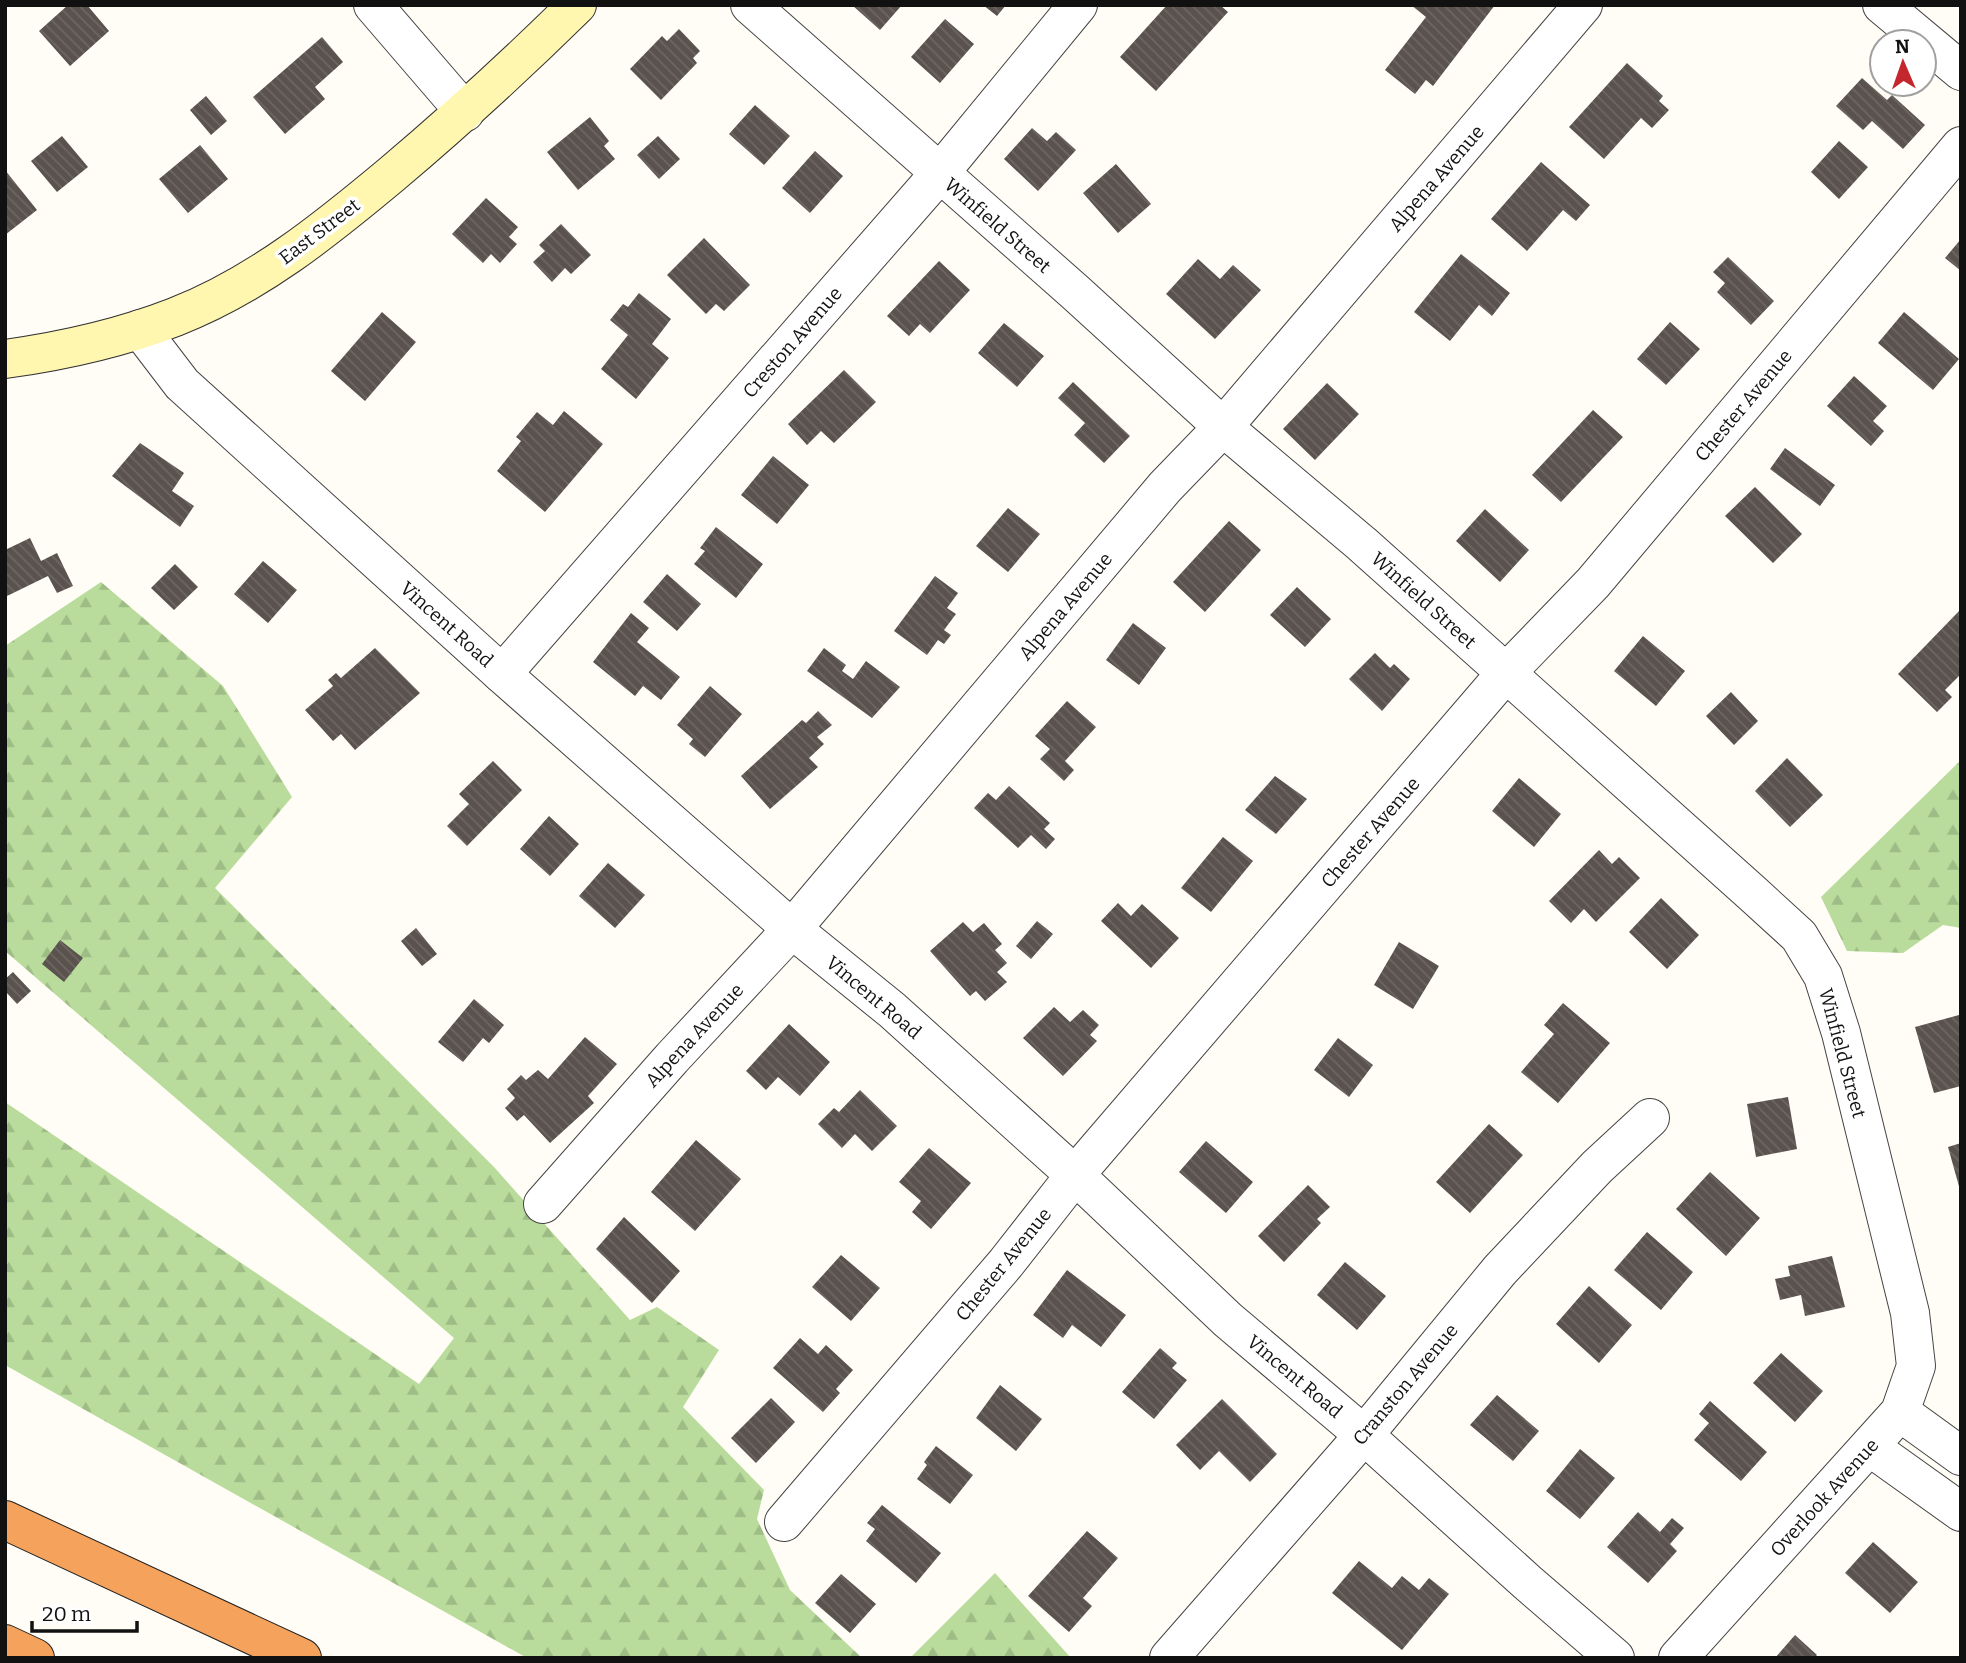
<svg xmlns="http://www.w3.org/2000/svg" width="1966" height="1663" font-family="Bitter,serif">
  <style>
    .forest { fill: url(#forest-firs) }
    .building { fill: url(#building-back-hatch) }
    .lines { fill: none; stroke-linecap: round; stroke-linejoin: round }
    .minor-casing { stroke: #444; stroke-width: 40 }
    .tertiary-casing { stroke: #444; stroke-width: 40 }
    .secondary-casing { stroke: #333; stroke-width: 40 }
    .motorway-casing { stroke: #222; stroke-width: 40 }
    .minor { stroke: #fff; stroke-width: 38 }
    .tertiary { stroke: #fff; stroke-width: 38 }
    .secondary { stroke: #fff6b0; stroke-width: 38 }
    .motorway { stroke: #f5a25d; stroke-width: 38 }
    .labels { text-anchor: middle; stroke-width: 7; stroke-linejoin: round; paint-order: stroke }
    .street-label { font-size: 19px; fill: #111; stroke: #fff }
  </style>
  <defs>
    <pattern id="forest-firs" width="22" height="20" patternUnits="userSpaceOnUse" patternTransform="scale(1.75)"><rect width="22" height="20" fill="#b9dc9c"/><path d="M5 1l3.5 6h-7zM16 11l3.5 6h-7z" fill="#9ebc85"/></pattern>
    <pattern id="building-back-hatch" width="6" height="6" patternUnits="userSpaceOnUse" patternTransform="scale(1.75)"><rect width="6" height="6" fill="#5a524d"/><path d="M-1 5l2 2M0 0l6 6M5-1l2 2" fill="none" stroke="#6d6662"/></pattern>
  </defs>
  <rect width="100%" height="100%" fill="#fffdf5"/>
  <path class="forest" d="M101,582L223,686L292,797L215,888L494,1167L630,1320L657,1307L719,1350L683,1407L764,1490L757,1519L790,1590L862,1658H527L5,1365V1102L419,1384L454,1338L5,951V646Z
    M1961,760V928L1943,925L1903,953L1847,951L1821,897Z
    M995,1573L1071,1658H910Z"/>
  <path class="building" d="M68,5H87L109,31L70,66L39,31Z
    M852,5H902L880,30Z
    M983,5H1006L997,16Z
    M1167,5H1220L1228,12L1156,91L1120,57Z
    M1411,5H1495L1433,86L1426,80L1415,94L1385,70L1426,17Z
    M945,19L974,44L940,83L911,57Z
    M679,29L700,51L693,58L697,63L661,100L630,69L662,36L667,41Z
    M322,37L343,62L315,87L325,99L285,134L253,97Z
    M1627,63L1663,96L1659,101L1669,110L1652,128L1641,118L1604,159L1569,127Z
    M1862,78L1887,100L1892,95L1925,125L1903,149L1872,121L1863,130L1836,106Z
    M206,96L227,121L211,135L190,110Z
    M755,105L790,136L764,165L729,134Z
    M590,117L609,141L604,146L615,159L578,190L547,152Z
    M1032,128L1047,141L1056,132L1076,150L1038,191L1004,159Z
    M62,136L88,167L57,192L31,161Z
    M658,136L680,159L659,179L637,155Z
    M1839,141L1868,167L1839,199L1811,172Z
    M200,145L228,179L188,213L159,179Z
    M815,151L843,176L810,213L782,188Z
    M1541,162L1590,205L1576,221L1563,210L1527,251L1491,219Z
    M1116,164L1151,204L1118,233L1083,193Z
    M5,170L37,210L5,235Z
    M486,198L518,227L509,237L517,244L500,263L491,254L483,263L452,234Z
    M561,224L591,255L571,274L565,268L552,282L533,262L545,251L539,245Z
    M704,238L750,285L724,311L716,304L706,314L667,275Z
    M1961,239V271L1945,258Z
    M1461,254L1510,293L1492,316L1479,305L1450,341L1414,312Z
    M1728,257L1774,301L1751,325L1717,292L1725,283L1713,272Z
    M1198,259L1220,279L1233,265L1261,290L1215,339L1166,294Z
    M939,261L970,290L930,333L920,324L909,336L887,316Z
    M639,293L671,319L652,344L669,358L636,399L601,369L628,335L610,320L623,304L628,307Z
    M382,312L416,342L365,401L331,371Z
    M1904,312L1959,359L1933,390L1878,343Z
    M1670,322L1700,349L1666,385L1637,359Z
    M1004,323L1044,356L1017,387L978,353Z
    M844,370L876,402L834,443L821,431L807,445L788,424Z
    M1854,376L1887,406L1873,421L1884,431L1871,446L1827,406Z
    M1073,382L1130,436L1104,463L1074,435L1085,423L1058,398Z
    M1327,383L1359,414L1315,460L1283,429Z
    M1593,410L1623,437L1561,502L1532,475Z
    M564,411L603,444L545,512L497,471L521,441L516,437L537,412L553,425Z
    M140,443L184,473L172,491L194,506L180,527L112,476Z
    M1785,448L1835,485L1820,506L1770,469Z
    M773,456L809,485L777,524L741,495Z
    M1755,487L1802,534L1773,563L1725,516Z
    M1008,508L1040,534L1008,572L976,546Z
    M1485,509L1529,550L1500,582L1456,541Z
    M1229,521L1261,550L1205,612L1173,582Z
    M716,527L763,564L736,598L694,564L705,551L700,548Z
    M30,538L41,561L57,553L73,586L57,593L48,576L5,597V550Z
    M263,561L297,590L268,623L234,594Z
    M175,564L198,587L174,610L151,588Z
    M667,574L701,604L677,631L643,602Z
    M935,576L958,593L947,608L956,614L944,630L951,635L944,644L938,640L927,655L894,631Z
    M1297,587L1331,619L1305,647L1270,615Z
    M1961,609V674L1945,690L1952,697L1937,712L1898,674Z
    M631,613L649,628L637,642L680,677L661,700L643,686L635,696L593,662Z
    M1133,623L1166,648L1139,685L1106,660Z
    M1643,636L1685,671L1656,706L1614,671Z
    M375,648L420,693L355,750L341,734L333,741L305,710L333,686L328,680L336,673L341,678Z
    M824,648L846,665L842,671L853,679L866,661L900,687L872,718L807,671Z
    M1375,653L1390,668L1394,664L1410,679L1382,711L1349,679Z
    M710,686L742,714L705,757L689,744L693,739L677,725Z
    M1731,692L1758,721L1734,745L1706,716Z
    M1067,701L1096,727L1065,761L1074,770L1064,781L1040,759L1050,749L1035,736Z
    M818,711L832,725L817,737L824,744L809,758L818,767L770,809L741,776L802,720L806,723Z
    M1787,758L1823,795L1790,827L1755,791Z
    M493,761L522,790L467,846L447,826L469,804L459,794Z
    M1275,776L1307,799L1276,834L1245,810Z
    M1519,778L1561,814L1534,847L1492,811Z
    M1009,786L1050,823L1044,829L1055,839L1046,849L1031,835L1018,848L974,808L988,793L996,800Z
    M549,816L579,844L550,876L520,849Z
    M1223,837L1253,861L1211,912L1181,888Z
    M1599,850L1612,864L1619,857L1640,878L1596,922L1584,909L1571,923L1549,901Z
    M608,863L645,895L615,928L579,896Z
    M1661,898L1699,935L1667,969L1629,932Z
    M1118,903L1131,916L1142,904L1179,938L1151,968L1101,921Z
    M1037,921L1053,934L1031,959L1016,946Z
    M963,922L973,932L984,923L1002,944L995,950L1007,963L997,972L1007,982L985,1001L976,991L970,996L930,951Z
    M416,928L437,954L422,966L401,941Z
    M60,940L83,958L64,982L42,964Z
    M1399,942L1439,966L1413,1009L1374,985Z
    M13,972L31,991L17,1004L5,991V979Z
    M474,999L504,1025L489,1043L483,1038L463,1062L438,1042Z
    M1563,1003L1610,1043L1558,1103L1521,1072L1554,1034L1544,1025Z
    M1054,1007L1070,1022L1083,1010L1099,1025L1090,1035L1097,1041L1063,1076L1023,1038Z
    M1959,1015L1961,1086L1934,1093L1915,1027Z
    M789,1024L830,1062L800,1096L778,1077L766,1090L746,1071Z
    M585,1037L617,1064L588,1096L594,1103L550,1143L524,1115L517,1121L505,1108L515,1098L507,1089L521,1075L526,1080L538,1070L548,1079Z
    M1338,1038L1373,1065L1349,1097L1314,1070Z
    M860,1090L897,1126L872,1151L855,1134L842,1148L818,1124L834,1108L839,1112Z
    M1788,1097L1797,1149L1756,1157L1747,1104Z
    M1489,1124L1523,1155L1470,1213L1436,1182Z
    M696,1140L741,1179L695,1231L651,1192Z
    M1206,1141L1253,1182L1226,1213L1179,1172Z
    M1961,1143V1189L1960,1190L1948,1147Z
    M929,1148L971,1183L931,1229L912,1212L921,1201L899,1182Z
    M1710,1172L1760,1218L1726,1256L1676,1209Z
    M1308,1185L1330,1207L1317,1219L1321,1223L1284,1262L1258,1236Z
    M624,1217L680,1271L652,1303L596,1249Z
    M1647,1232L1693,1272L1661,1310L1614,1270Z
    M841,1255L880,1288L851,1321L812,1287Z
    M1832,1256L1845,1307L1805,1316L1801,1295L1780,1300L1775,1279L1790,1276L1788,1266Z
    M1345,1262L1386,1296L1357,1330L1317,1295Z
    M1067,1270L1126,1315L1101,1347L1072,1325L1063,1338L1033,1315Z
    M1589,1286L1632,1325L1599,1363L1556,1324Z
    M800,1338L818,1354L826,1345L853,1370L836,1389L840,1393L823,1412L773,1368Z
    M1160,1348L1177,1363L1172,1368L1187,1380L1154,1419L1122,1392Z
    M1781,1353L1823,1391L1795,1422L1753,1383Z
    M1000,1385L1042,1419L1016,1451L976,1418Z
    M1497,1395L1539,1431L1513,1461L1470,1425Z
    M771,1398L795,1422L756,1463L731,1438Z
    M1222,1399L1277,1454L1250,1482L1219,1451L1200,1470L1176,1445Z
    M1710,1401L1767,1452L1741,1481L1694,1440L1709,1423L1699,1414Z
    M936,1446L973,1475L950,1504L917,1479L927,1465L924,1462Z
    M1580,1449L1615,1478L1580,1519L1546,1491Z
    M882,1505L941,1553L916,1583L866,1541L875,1529L867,1523Z
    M1638,1512L1660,1532L1672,1518L1684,1528L1670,1544L1677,1551L1648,1583L1607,1547Z
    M1087,1531L1118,1558L1083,1598L1092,1606L1069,1632L1028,1596Z
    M1873,1542L1918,1582L1890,1613L1845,1573Z
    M1359,1561L1392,1588L1402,1576L1419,1590L1429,1578L1449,1594L1402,1650L1332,1593Z
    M841,1574L876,1604L850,1633L815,1603Z
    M1795,1635L1817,1655L1814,1658H1775Z"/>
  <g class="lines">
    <g class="minor-casing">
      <path id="minor" d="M373,5L465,112
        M750,5L1075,292L1223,427L1362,544L1752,893L1799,936L1823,976L1841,1033L1910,1313L1916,1366L1900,1412L1678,1658
        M1882,5L1961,71
        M502,674L939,174L1078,5
        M543,1204L672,1058L792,929L1165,487L1223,427L1583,5
        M1900,1412L1961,1456
        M1870,1447L1961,1512
        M784,1522L1006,1263L1075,1175L1505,674L1593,583L1961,146
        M1169,1658L1364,1435L1500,1270L1597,1167L1650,1118"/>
    </g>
    <g class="tertiary-casing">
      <path id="tertiary" d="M140,329L182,384L502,674L792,929L892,1010L1075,1175L1228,1320L1364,1435L1527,1582L1615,1658"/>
    </g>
    <g class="secondary-casing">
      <path id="secondary" d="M5,359C63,351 121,338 175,317C257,285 325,230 392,174C456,120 517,64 577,5"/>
    </g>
    <g class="motorway-casing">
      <path id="motorway" d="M5,1520L302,1658
        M5,1644L35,1658"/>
    </g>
    <use href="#minor" class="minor"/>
    <use href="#tertiary" class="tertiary"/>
    <use href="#secondary" class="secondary"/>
    <use href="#motorway" class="motorway"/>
  </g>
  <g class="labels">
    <g class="street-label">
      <text transform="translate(1436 178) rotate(-49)" y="7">Alpena Avenue</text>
      <text transform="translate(998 225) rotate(41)" y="7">Winfield Street</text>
      <text transform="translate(319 231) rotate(-37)" y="7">East Street</text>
      <text transform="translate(792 342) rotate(-49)" y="7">Creston Avenue</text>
      <text transform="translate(1743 405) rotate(-50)" y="7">Chester Avenue</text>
      <text transform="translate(1424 600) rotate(42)" y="7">Winfield Street</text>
      <text transform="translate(1065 606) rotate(-50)" y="7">Alpena Avenue</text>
      <text transform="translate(447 624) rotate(42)" y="7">Vincent Road</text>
      <text transform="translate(1370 832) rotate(-49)" y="7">Chester Avenue</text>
      <text transform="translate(874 997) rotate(40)" y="7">Vincent Road</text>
      <text transform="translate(694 1035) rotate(-47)" y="7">Alpena Avenue</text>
      <text transform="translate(1843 1053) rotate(75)" y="7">Winfield Street</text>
      <text transform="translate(1003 1264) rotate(-51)" y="7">Chester Avenue</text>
      <text transform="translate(1295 1376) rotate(40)" y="7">Vincent Road</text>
      <text transform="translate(1405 1384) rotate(-50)" y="7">Cranston Avenue</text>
      <text transform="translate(1824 1497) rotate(-48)" y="7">Overlook Avenue</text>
    </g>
  </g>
  <rect width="1966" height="1663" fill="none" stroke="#111111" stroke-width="14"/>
  <g transform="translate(1903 63) rotate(358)"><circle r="33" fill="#ffffff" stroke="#a0a0a0" stroke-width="2"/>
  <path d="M0-5L12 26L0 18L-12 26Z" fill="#c4262e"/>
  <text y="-10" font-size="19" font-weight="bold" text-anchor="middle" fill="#111111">N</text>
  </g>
  <path d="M32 1621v10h105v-10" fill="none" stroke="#111111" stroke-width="3.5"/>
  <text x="42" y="1621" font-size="21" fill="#111111" stroke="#ffffff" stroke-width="5" paint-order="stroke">20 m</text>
</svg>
